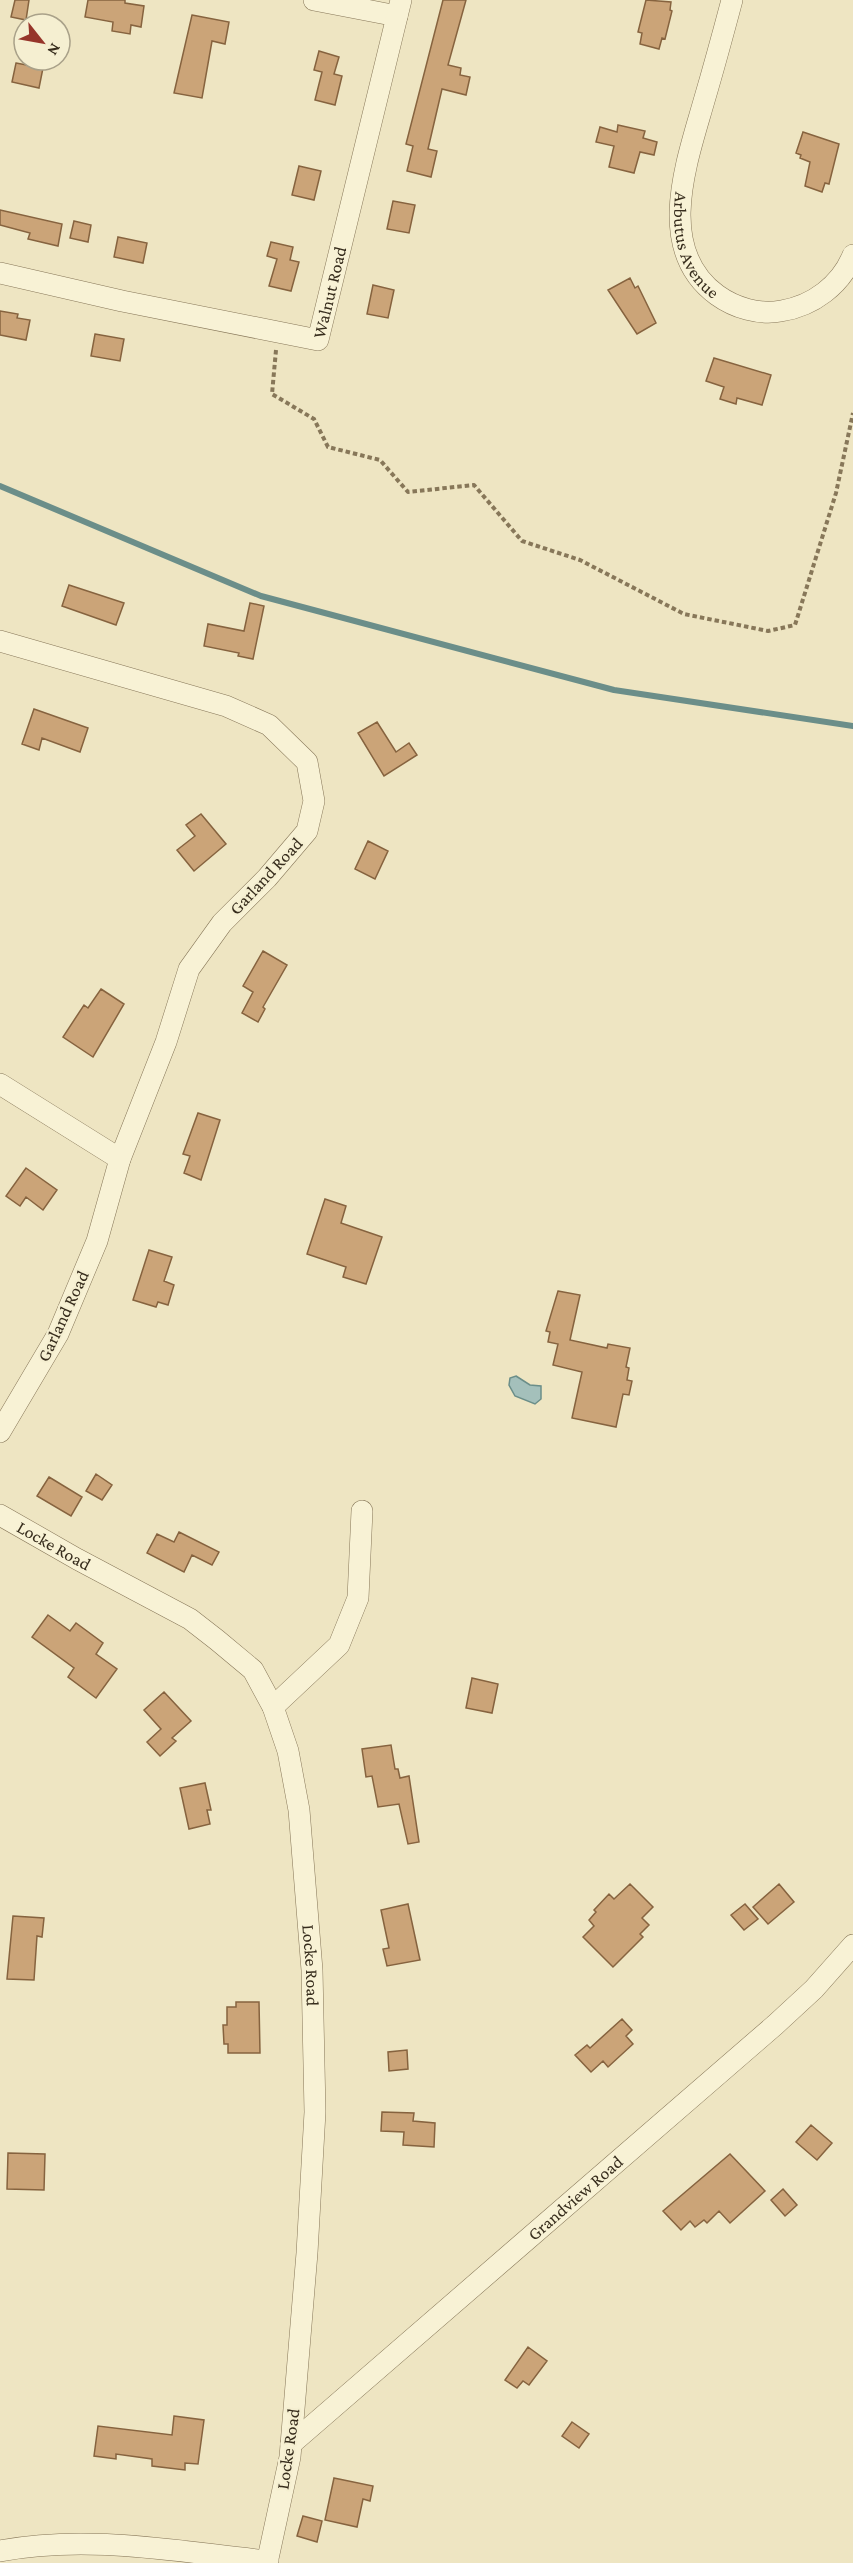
<svg xmlns="http://www.w3.org/2000/svg" width="853" height="2563" font-family="'Crimson Pro',serif">
  <style>
    .water { fill: #a4c0bb; stroke: #6b8e89; stroke-width: 1.5 }
    .lines { fill: none; stroke-linecap: round; stroke-linejoin: round }
    .stream { stroke: #6b8e89; stroke-width: 6 }
    .building { fill: #cba478; stroke: #86633f; stroke-width: 1.5 }
    .street-casing { stroke: #877759; stroke-width: 22 }
    .path { stroke: #877759; stroke-width: 4; stroke-dasharray: 4.5 3; stroke-linecap: butt }
    .street { stroke: #f8f2d5; stroke-width: 21 }
    .labels { text-anchor: middle; stroke-width: 4.5; stroke-linejoin: round; paint-order: stroke }
    .street-label { font-size: 18px; fill: #372d1d; stroke: #f5efd1 }
  </style>
  <rect width="100%" height="100%" fill="#eee5c2"/>
  <path class="water" d="M516,1376L530,1385L541,1386V1399L535,1404L515,1396L509,1385L510,1378Z"/>
  <g class="lines">
    <path class="stream" d="M0,486L261,596L614,690L853,726"/>
  </g>
  <path class="building" d="M15,0H29L26,20L11,17Z
    M88,0H125V3L144,6L141,27L131,25L130,34L112,31L113,22L85,17Z
    M443,0H466L448,65L461,68L460,75L470,77L466,95L442,89L428,149L437,151L431,177L407,171L413,146L406,144Z
    M646,0L671,2L670,10L672,11L665,39L662,38L659,49L640,44L642,33L638,32Z
    M192,15L229,22L225,44L212,41L202,98L174,93Z
    M319,51L339,57L334,74L342,76L335,105L315,100L322,72L314,70Z
    M16,63L43,68L39,88L12,82Z
    M618,125L645,131L643,138L657,142L654,155L640,152L634,173L609,167L614,146L596,142L600,127L617,132Z
    M803,132L839,144L829,184L825,183L822,192L805,186L810,162L800,158L801,155L796,153Z
    M299,166L321,171L314,200L292,195Z
    M393,201L415,205L409,233L387,229Z
    M0,210L62,224L58,246L28,239L30,233L0,225Z
    M74,221L91,225L88,242L70,238Z
    M118,237L147,243L143,263L114,257Z
    M271,242L293,247L290,260L299,262L291,291L269,286L277,259L267,256Z
    M630,278L635,288L638,286L656,323L637,334L608,290Z
    M373,285L394,290L388,318L367,314Z
    M0,311L18,314L17,318L30,320L26,340L0,335Z
    M95,334L124,339L120,361L91,356Z
    M714,358L771,375L762,405L737,398L736,404L720,399L724,387L706,381Z
    M69,585L124,603L116,625L62,606Z
    M250,603L264,606L253,659L238,656L239,653L204,646L208,624L244,631Z
    M34,709L88,728L80,752L42,738L39,750L22,744Z
    M377,722L396,752L409,743L417,755L384,776L358,733Z
    M201,814L226,844L194,871L177,850L195,836L186,825Z
    M368,841L388,851L375,879L355,869Z
    M263,951L287,965L263,1007L265,1009L258,1022L242,1013L253,992L243,986Z
    M101,989L124,1004L93,1057L63,1037L84,1005L88,1008Z
    M198,1113L220,1120L201,1180L184,1173L190,1156L183,1154Z
    M26,1168L57,1190L43,1210L26,1197L20,1206L6,1196Z
    M325,1199L346,1206L341,1223L382,1237L366,1284L343,1277L346,1267L307,1254Z
    M149,1250L172,1257L164,1281L174,1285L168,1305L158,1302L156,1307L133,1300Z
    M558,1291L580,1295L570,1340L607,1348L608,1344L630,1348L626,1367L629,1368L627,1380L632,1381L629,1395L623,1394L616,1427L572,1418L582,1372L553,1365L558,1344L548,1342L550,1332L546,1331Z
    M96,1474L112,1485L102,1500L86,1491Z
    M49,1477L82,1497L71,1516L37,1496Z
    M179,1532L219,1552L212,1565L192,1555L184,1572L147,1553L157,1534L174,1542Z
    M48,1615L70,1631L76,1623L103,1643L96,1654L117,1669L96,1698L68,1677L74,1668L32,1637Z
    M472,1678L498,1684L492,1713L466,1708Z
    M164,1692L191,1721L172,1738L176,1741L160,1756L147,1742L161,1729L144,1710Z
    M391,1745L395,1769H398L400,1778L409,1776L419,1842L408,1844L399,1804L378,1807L372,1776L366,1777L362,1749Z
    M205,1783L211,1810H207L210,1824L189,1829L180,1788Z
    M630,1884L653,1907L642,1918L649,1925L640,1934L643,1937L613,1967L583,1937L594,1926L589,1920L596,1912L594,1910L609,1894L614,1899Z
    M779,1884L794,1902L768,1924L753,1907Z
    M408,1904L420,1960L387,1966L383,1949L389,1948L381,1910Z
    M745,1904L758,1919L744,1930L731,1915Z
    M13,1916L44,1918L42,1937L37,1936L34,1980L7,1979Z
    M236,2002H259L260,2053H228V2044H224L223,2025H227V2007H236Z
    M622,2019L632,2030L626,2036L633,2044L608,2067L603,2061L591,2072L575,2055L587,2045L590,2048Z
    M407,2050L408,2069L389,2071L388,2052Z
    M382,2112L414,2113L413,2121L435,2123L434,2147L403,2145L404,2132L381,2131Z
    M811,2125L832,2143L817,2160L796,2142Z
    M8,2153L45,2154L44,2190L7,2189Z
    M730,2154L765,2191L730,2223L719,2211L707,2223L704,2220L695,2227L690,2221L681,2230L663,2211Z
    M783,2189L797,2205L785,2216L771,2200Z
    M528,2347L547,2361L529,2385L523,2381L517,2388L505,2380Z
    M174,2416L204,2420L198,2464L185,2463V2470L152,2466V2459L116,2454V2459L94,2456L98,2426L172,2435Z
    M572,2422L589,2434L579,2448L562,2436Z
    M334,2478L373,2486L370,2501L363,2499L357,2527L325,2520Z
    M303,2516L322,2521L317,2542L297,2536Z"/>
  <g class="lines">
    <g class="street-casing">
      <g id="street">
        <path d="M314,0L397,16"/>
        <path id="s1" d="M732,0C723,34 714,67 704,101C687,161 654,249 717,295C735,308 759,315 781,311C813,306 841,285 853,255"/>
        <path id="s2" d="M0,273L122,301L318,340L401,0"/>
        <path d="M0,641L226,706L269,725L307,762L314,801L307,831L267,878L222,923L189,969L166,1042L120,1159L97,1241L58,1334L0,1432"/>
        <path d="M0,1084L120,1159"/>
        <path id="s3" d="M0,1515L77,1559L190,1619L217,1640L253,1670L273,1707L288,1751L299,1810L312,1970L315,2112L307,2253L290,2457L267,2563"/>
        <path d="M273,1707L339,1645L358,1598L362,1511"/>
        <path id="s4" d="M291,2444L775,2025L814,1989L853,1945"/>
        <path d="M0,2551C89,2534 179,2552 268,2561"/>
      </g>
    </g>
    <path class="path" d="M276,350L272,394L314,419L328,447L380,460L408,492L474,485L522,541L580,560L684,614L768,631L795,625L836,493L853,413"/>
    <use href="#street" class="street"/>
  </g>
  <g class="labels">
    <g class="street-label">
      <text dy="6" stroke="none"><textPath href="#s1" startOffset="256">Arbutus Avenue</textPath></text>
      <text dy="6" stroke="none"><textPath href="#s2" startOffset="374">Walnut Road</textPath></text>
      <text transform="translate(266 876) rotate(-47)" y="6">Garland Road</text>
      <text transform="translate(63 1316) rotate(-65)" y="6">Garland Road</text>
      <text dy="6" stroke="none"><textPath href="#s3" startOffset="62">Locke Road</textPath></text>
      <text dy="6" stroke="none"><textPath href="#s3" startOffset="602">Locke Road</textPath></text>
      <text dy="6" stroke="none"><textPath href="#s4" startOffset="376">Grandview Road</textPath></text>
      <text transform="translate(288 2449) rotate(-82)" y="6">Locke Road</text>
    </g>
  </g>
  <g transform="translate(42 42) rotate(121)"><circle r="28" fill="#f5efd1" stroke="#a9a189" stroke-width="1.5"/>
  <path d="M0-4.5L10 22L0 15L-10 22Z" fill="#96352a"/>
  <text y="-9" font-size="16" font-weight="bold" text-anchor="middle" fill="#372d1d">N</text>
  </g>
</svg>
